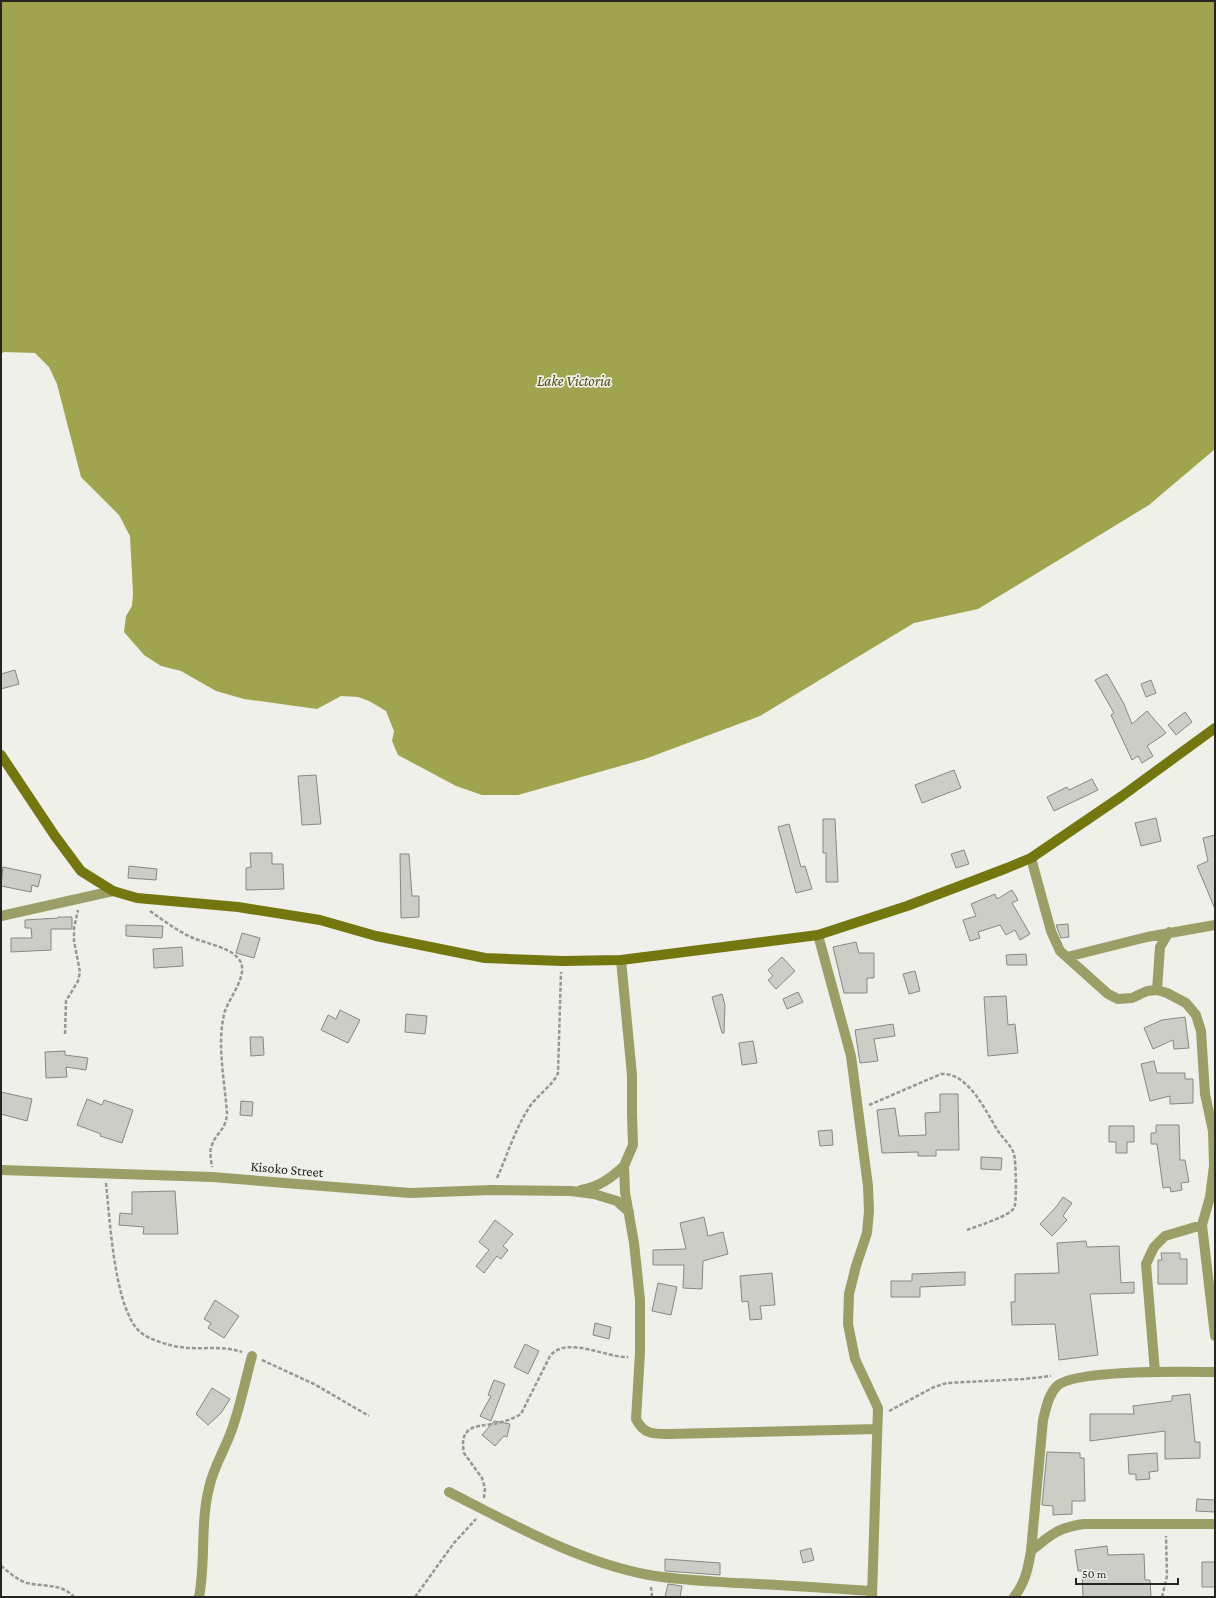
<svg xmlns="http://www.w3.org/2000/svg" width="1216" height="1598" font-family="'Crimson Pro',serif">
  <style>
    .water { fill: #a1a44f }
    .building { fill: #cdcdc8; stroke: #888883 }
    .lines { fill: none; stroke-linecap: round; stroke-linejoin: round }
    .path { stroke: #979793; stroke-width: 2.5; stroke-dasharray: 4 2; stroke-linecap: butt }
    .street { stroke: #9b9e66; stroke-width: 10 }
    .secondary { stroke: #74760f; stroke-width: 10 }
    .labels { text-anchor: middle; stroke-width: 3.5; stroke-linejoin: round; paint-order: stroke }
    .street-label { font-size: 14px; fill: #252523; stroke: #eff0ea }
    .water-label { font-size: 15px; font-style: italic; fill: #4c4d0b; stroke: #eff0ea }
  </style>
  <rect width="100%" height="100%" fill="#eff0ea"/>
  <path class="water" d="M1,1H1215V449L1149,505L978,609L914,623L760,716L645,759L518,795H482L456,786L398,755L392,741L394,731L386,711L369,701L358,697L341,696L317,709L244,699L216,691L181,671L161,666L144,655L124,632L126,616L132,606L133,593L130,536L119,515L81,477L57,384L49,367L35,353L4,352L1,354Z"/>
  <path class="building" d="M15,670L19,684L1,689V674Z
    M1107,674L1124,704L1132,724L1147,711L1166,733L1147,746L1153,756L1142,763L1138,756L1132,760L1111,715L1114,713L1095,680Z
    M1151,680L1156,693L1146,697L1141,684Z
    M1185,712L1192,722L1176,735L1168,725Z
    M954,770L961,788L922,803L915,785Z
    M316,775L321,824L302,825L298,776Z
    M1092,779L1098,790L1054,811L1047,797L1067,787L1069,790Z
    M1156,818L1161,841L1141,846L1135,823Z
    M823,819H835L838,882H826V853H823Z
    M789,824L801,867L805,866L812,889L796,893L778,827Z
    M1215,835V909L1197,866L1208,861L1203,838Z
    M964,850L969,864L956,868L951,854Z
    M250,853H272V864H283L284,889L246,890V868L251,867Z
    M400,854H409L412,896H419V917L401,918Z
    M129,866L157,869L156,880L128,878Z
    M3,867L41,875L38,887L32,885L31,892L1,886Z
    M1012,890L1018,900L1012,903L1030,934L1020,940L1015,930L1006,935L1000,925L978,932L980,938L970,941L963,920L976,916L971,904L995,894L997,899Z
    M58,917H72V929H51V950L11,952V938H32L31,928H25V920L58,918Z
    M1068,924L1069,937L1061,938L1056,925Z
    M126,925L163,926L162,938L126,936Z
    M242,933L260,938L254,958L236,953Z
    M856,942L859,953H874V978H867V993H844L833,947Z
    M182,947L183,966L154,968L153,949Z
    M1026,954L1027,965H1007L1006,955Z
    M782,957L795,971L776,989L768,980L773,976L768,970Z
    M915,971L920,991L909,994L903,974Z
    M798,992L803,1002L787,1009L783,999Z
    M722,994L725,1005L724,1033H722L712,997Z
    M1006,996L1008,1025L1015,1024L1018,1053L988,1056L984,997Z
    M340,1010L360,1020L348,1043L321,1030L328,1015L336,1019Z
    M406,1014L427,1016L425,1034L405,1032Z
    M1185,1017L1189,1048L1174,1049L1173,1040L1153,1049L1144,1028L1162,1020Z
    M893,1024L895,1036L874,1039L878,1061L860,1063L855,1030Z
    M250,1037H263L264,1055L251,1056Z
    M753,1041L757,1063L742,1065L739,1043Z
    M65,1051V1055L88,1058L86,1070L66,1067L67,1077L46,1078L45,1052Z
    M1154,1061L1157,1073H1185V1079H1193V1103L1170,1104V1096L1150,1101L1141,1064Z
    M1,1092L32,1099L27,1121L1,1114Z
    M940,1094H958L959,1150H936V1156H918V1152L882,1153L877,1110L895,1108L899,1136L926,1135L925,1113L940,1112Z
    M87,1099L102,1105L104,1100L133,1110L122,1143L100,1136L101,1134L77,1125Z
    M241,1101L253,1102L252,1116L240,1115Z
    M1156,1125H1179L1180,1160H1185L1189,1182L1181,1183L1182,1190L1171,1192L1170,1187L1163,1188L1157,1144H1151V1133H1156Z
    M1109,1126H1134V1142H1127V1153H1116V1142H1109Z
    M832,1130L833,1145L820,1146L818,1131Z
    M981,1157L1002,1158L1001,1170L981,1169Z
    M175,1191L178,1234H143L144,1227L119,1225L120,1213L132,1214V1192Z
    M1063,1197L1072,1203L1063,1216L1067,1220L1052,1236L1040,1224L1056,1207Z
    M704,1217L708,1236L723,1232L728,1254L703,1261L702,1289L683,1288L684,1265H653V1250L686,1249L680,1223Z
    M495,1220L513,1234L503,1246L508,1250L501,1259L497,1256L484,1273L476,1266L489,1250L479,1242Z
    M1086,1241L1087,1247L1119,1246L1121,1283L1134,1282V1293L1090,1294L1098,1355L1059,1360L1055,1324L1012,1325L1011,1302H1015V1274L1059,1273L1057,1243Z
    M1161,1253H1180V1259H1187V1284H1158V1260H1162Z
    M965,1272V1285L920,1287V1297H891V1281H912V1274Z
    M772,1273L775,1305L760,1306L762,1319L750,1320L748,1301L742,1302L740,1276Z
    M658,1283L677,1287L671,1315L652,1311Z
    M215,1300L239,1316L224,1338L208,1328L211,1323L204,1319Z
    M595,1323L611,1327L609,1339L593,1335Z
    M525,1344L539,1351L528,1374L514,1367Z
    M494,1380L505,1384L491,1421L480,1416L491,1396L488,1395Z
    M212,1388L230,1399L221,1413L208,1425L196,1414Z
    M1190,1394L1195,1442H1200V1458L1165,1459V1431L1090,1441V1414H1134L1133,1406L1172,1401V1396Z
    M494,1421L510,1424L507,1437L504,1436L495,1446L482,1435Z
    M1047,1452L1080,1453V1458H1084L1085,1501H1072V1514L1053,1515V1506L1042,1505Z
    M1157,1453L1158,1471L1149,1472L1150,1479L1136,1480V1474H1129L1128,1455Z
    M1197,1499L1215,1500V1512L1196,1511Z
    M1107,1546L1108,1555L1144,1554L1145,1580H1150L1151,1597H1083L1082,1571H1078L1075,1550Z
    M811,1548L814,1560L803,1563L800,1551Z
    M665,1559L720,1563V1575L665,1571Z
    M1202,1562H1215V1587H1202Z
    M668,1584L682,1586L680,1597H665Z"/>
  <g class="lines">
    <path class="path" d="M150,911C163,920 176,930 191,937C206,944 227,946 238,958C251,972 230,996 225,1011C216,1043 225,1081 227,1114C225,1132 217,1131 212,1145C209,1151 211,1160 212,1167
      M65,1034L66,1001L78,981L80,972L74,941V928L78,910
      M869,1105L941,1074C970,1072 987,1115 1000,1134C1005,1140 1012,1147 1014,1154C1016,1160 1017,1204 1014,1208C1010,1216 977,1226 967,1230
      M497,1178C507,1156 514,1132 527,1111C534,1097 553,1086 558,1073L561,972
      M106,1183C110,1220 114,1304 138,1330C146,1338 159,1342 170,1345C194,1352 219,1344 242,1352
      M262,1360L314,1384L369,1416
      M889,1411L934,1387L947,1383L1024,1379L1051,1376
      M484,1498L485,1488L482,1478L464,1453C459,1427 474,1426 494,1424C503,1422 513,1419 521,1414L550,1356C567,1335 606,1358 628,1357
      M1,1566C9,1572 17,1580 27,1583C44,1587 61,1583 74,1597
      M651,1587L652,1597
      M415,1597L454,1543L476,1519
      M1162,1597L1167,1576L1166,1536"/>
    <path class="street" d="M1031,858L1051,931L1060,951L1108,994L1118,999L1132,998L1147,991L1157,990L1167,993L1186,1003L1196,1015L1201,1031L1205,1094L1213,1131L1214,1166L1210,1197L1202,1225L1165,1236L1154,1247L1146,1264L1155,1372
      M1,916L113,891
      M818,935L851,1056L868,1186L869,1211L867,1233L856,1266L849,1294L848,1324L855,1359L878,1408L872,1597
      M1067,957L1147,937L1215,925
      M621,960L632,1075V1114L633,1145L624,1166L625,1192L634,1243L640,1300V1353L636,1419C644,1435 654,1434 670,1434L877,1429
      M1157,990L1160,947L1169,932
      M1,1170L212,1177L410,1193L492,1190L571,1191L594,1194L617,1201L629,1212
      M581,1190C599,1187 611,1178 624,1166
      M1202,1225L1215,1336
      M449,1492C512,1524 579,1562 649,1575C678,1580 707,1581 736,1583C782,1585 827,1588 872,1591
      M1031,1551C1050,1535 1059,1527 1084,1524H1215
      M199,1597C206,1561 200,1524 209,1488C213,1468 224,1451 231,1432C240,1408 245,1381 252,1356
      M1014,1597C1025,1583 1028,1569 1031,1551L1043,1420C1046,1409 1048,1395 1057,1386C1074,1369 1187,1372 1215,1372"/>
    <path class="secondary" d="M1,755L55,836L81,871L113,891L137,898L238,907L320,920L376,936L485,958L562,961L621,960L818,935L907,906L1007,868L1031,858L1122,796L1215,728"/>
  </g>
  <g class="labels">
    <g class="street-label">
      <text transform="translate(287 1169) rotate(5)" y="5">Kisoko Street</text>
    </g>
    <g class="water-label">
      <text x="574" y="386">Lake Victoria</text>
    </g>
  </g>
  <rect width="1216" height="1598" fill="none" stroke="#252523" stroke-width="4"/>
  <path d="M1076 1578v6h102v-6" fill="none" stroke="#252523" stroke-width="2"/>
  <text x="1082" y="1578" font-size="12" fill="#252523" stroke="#eff0ea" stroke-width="3" paint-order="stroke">50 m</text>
</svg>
